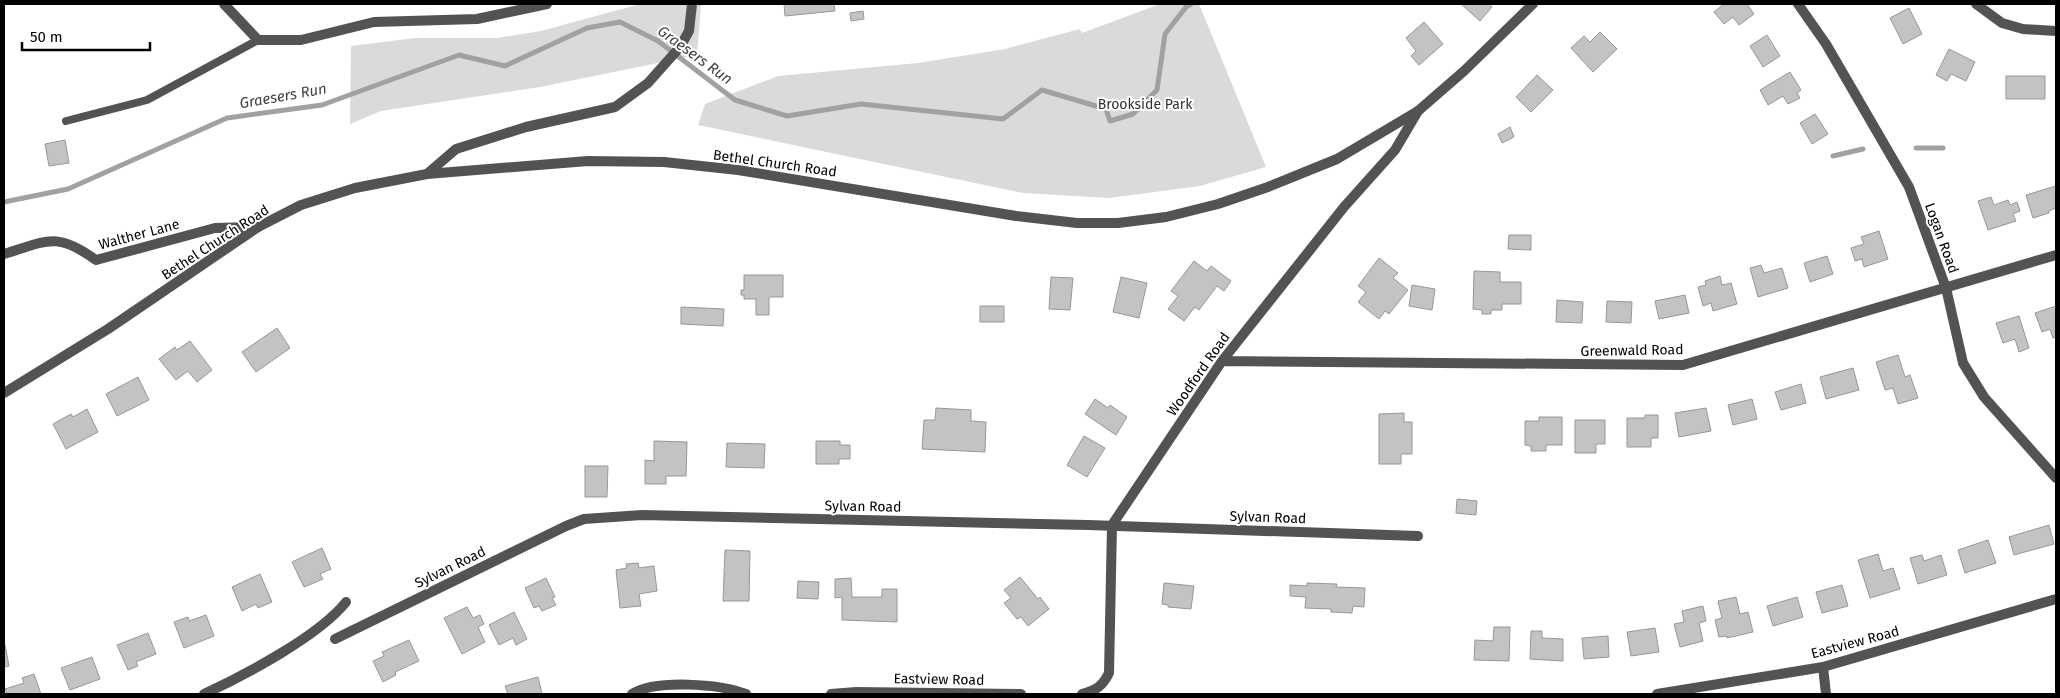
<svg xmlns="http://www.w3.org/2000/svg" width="2060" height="698" font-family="'Fira Sans',sans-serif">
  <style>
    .green { fill: #dadada }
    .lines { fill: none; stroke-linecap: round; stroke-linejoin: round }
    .stream { stroke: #a1a1a1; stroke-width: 5 }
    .building { fill: #c3c3c3; stroke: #979797 }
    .service { stroke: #535353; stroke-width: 8 }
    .minor { stroke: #535353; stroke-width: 10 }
    .tertiary { stroke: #535353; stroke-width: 10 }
    .labels { text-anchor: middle; stroke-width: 4; stroke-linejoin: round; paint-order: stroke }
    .park-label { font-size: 14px; fill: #313131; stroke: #fff }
    .street-label { font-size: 14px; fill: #000; stroke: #fff }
    .water-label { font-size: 15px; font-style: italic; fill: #424242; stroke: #fff }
  </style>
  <rect width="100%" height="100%" fill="#fff"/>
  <path class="green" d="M640,4H701L697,55L540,87L381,111L350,124L351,46L415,38H497L541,31Z
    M1160,4H1199L1266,167L1200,186L1109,198L1023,193L698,125L705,104L778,76L918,63L1005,49L1080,29L1082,33Z"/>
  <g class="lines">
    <path class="stream" d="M1916,148H1943
      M1833,156L1863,149
      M4,202L68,189L227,118L322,105L459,55L505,66L587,28L620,22L658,41L735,100L787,116L861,104L1003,119L1042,90L1106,109L1110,121L1133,114L1157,90L1165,34L1186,7L1191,4"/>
  </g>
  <path class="building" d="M784,4H834L835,11L785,16Z
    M1461,4H1488L1492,7L1480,21Z
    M1724,4H1747L1754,14L1739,25L1733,17L1724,24L1714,12Z
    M1909,8L1922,34L1903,44L1890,18Z
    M863,11L864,19L851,21L850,13Z
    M1424,22L1443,44L1419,65L1411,56L1416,51L1406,38Z
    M1600,32L1617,49L1593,72L1571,48L1584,36L1590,42Z
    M1767,35L1780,56L1763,67L1750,46Z
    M1949,49L1975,62L1966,81L1951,74L1947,81L1936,75Z
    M1790,72L1801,90L1797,93L1800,98L1788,104L1783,96L1768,105L1760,90Z
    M1537,75L1553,90L1531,112L1516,97Z
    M2006,76H2045V99H2006Z
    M1815,114L1828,134L1812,144L1800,123Z
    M1510,127L1514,137L1502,143L1498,134Z
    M65,140L69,163L49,166L45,144Z
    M2056,186V208L2049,211V213L2033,218L2026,195Z
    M1991,197L1994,205L2008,200L2010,205L2017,202L2020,211L2013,214L2016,221L1988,230L1978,201Z
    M1879,231L1888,259L1864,267L1862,259L1855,261L1851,248L1864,244L1861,237Z
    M1509,235H1531V250L1508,249Z
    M1827,256L1833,274L1810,282L1804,263Z
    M1379,258L1398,273L1393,278L1408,290L1389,314L1385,311L1379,319L1358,302L1366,292L1358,286Z
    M1194,261L1207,271L1211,266L1231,281L1224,291L1217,286L1199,310L1195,307L1184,321L1168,309L1178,296L1171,291Z
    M1761,265L1764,273L1782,268L1788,288L1758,297L1750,268Z
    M1474,271L1500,272V282H1521V304H1502V310H1491V314H1482V310L1473,309Z
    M744,275H783V297H769V315H756V299H744V295H741V290H744Z
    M1720,276L1722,285L1731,283L1737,304L1713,311L1711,303L1703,306L1698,287L1706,285L1705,281Z
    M1051,277L1073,278L1070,310L1049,309Z
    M1121,277L1147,283L1139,318L1113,312Z
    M1412,285L1435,289L1432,310L1409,306Z
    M1685,295L1689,313L1659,319L1655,301Z
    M1557,300L1583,302L1582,323L1556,322Z
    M1607,301L1632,302L1631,323L1606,322Z
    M980,306H1004V322H980Z
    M2056,306V337L2053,338L2050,329L2042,332L2035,313Z
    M681,307L724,309L723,326L681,324Z
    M2019,316L2029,348L2019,352L2015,339L2003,343L1996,323Z
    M277,328L290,348L256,372L242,352Z
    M190,341L212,370L197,382L188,371L176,380L159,359L175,347L177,350Z
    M1898,355L1905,377L1910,375L1918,398L1898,404L1893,388L1885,390L1876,362Z
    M1853,368L1859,390L1826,399L1820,377Z
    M138,377L149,400L117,416L106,394Z
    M1801,384L1806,403L1781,410L1775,392Z
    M1095,399L1108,408L1110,405L1127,417L1116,435L1085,414Z
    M1752,399L1757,419L1733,425L1728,405Z
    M936,408L971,410V421L986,422L985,452L922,449L924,420H935Z
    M1706,408L1711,431L1679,437L1675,413Z
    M87,409L98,432L66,449L53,424L71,414L73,417Z
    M1404,413V422H1412V454H1401V464H1379V414Z
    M1645,415H1658V438H1651V447H1627V418H1645Z
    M1539,417H1562V445H1546V451H1531V446L1525,445V421H1539Z
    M1575,420H1605V444H1596V453H1575Z
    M1084,436L1105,448L1087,477L1067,465Z
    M654,441L687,442L686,476H666V484H645V460L654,461Z
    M816,441H840V445H850V459H839V464H816Z
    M727,443L765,444L764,468L726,467Z
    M585,466H608L607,497H585Z
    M1457,499L1477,501L1476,515L1456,513Z
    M2049,525L2054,544L2014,555L2009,537Z
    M1988,540L1996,563L1965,573L1958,550Z
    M322,548L331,569L320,574L323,579L304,587L292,562Z
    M725,550L750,551L749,601H723Z
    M1878,554L1883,571L1893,568L1900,589L1870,598L1858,560Z
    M1922,555L1924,561L1941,555L1947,575L1918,584L1910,558Z
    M638,563L639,568L654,566L657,591L639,594L641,606L620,608L616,570L627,568L626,564Z
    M260,574L272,602L258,608L256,604L242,611L232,587Z
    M1020,577L1038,599L1040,597L1049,609L1028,626L1021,617L1017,619L1004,603L1011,598L1004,590Z
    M546,578L555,597L552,598L556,605L542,611L539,606L534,608L525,588Z
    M851,578L852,597H882V589H897V622L842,620V597L835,598V579Z
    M798,581L819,582L818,599L797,598Z
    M1164,583L1194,586L1191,609L1168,607V605L1162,604Z
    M1307,583L1337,584L1336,587L1365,588L1364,607L1353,606L1352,613L1331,612V609L1305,608L1306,597L1290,596V585L1307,586Z
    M1842,585L1848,606L1822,613L1816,592Z
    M1736,597L1740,614L1748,612L1753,632L1727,638V636L1719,637L1715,620L1722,618L1718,601Z
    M1797,597L1803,617L1773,626L1767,606Z
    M1703,606L1706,621L1699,623L1703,641L1680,647L1674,624L1684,622L1682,611Z
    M467,607L473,618L480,615L484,624L478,627L485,642L462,654L444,618Z
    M514,612L527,639L516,645L513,638L499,645L489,625Z
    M206,615L214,636L184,648L174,622L188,617L189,621Z
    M1494,627H1510L1509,661L1474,660L1475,640L1493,641Z
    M1655,628L1659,652L1631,656L1627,632Z
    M1531,631H1542V638L1563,639V661L1530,659Z
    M148,633L156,654L136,662L138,666L128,670L117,645Z
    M1608,636L1609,657L1584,659L1582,638Z
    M409,640L419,661L395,672L396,675L383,682L373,661L384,656L382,652Z
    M5,645L9,666L4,667V646Z
    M92,657L100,679L70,690L61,668Z
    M34,674L41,694H7L5,689L24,683L22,678Z
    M538,677L542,694H508L505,686Z"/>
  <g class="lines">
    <path class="service" d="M66,121L147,100L258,40"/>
    <path class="minor" d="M224,4L258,40H301L374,22L477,19L547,4
      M1976,4L2002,23L2023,29L2056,31
      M427,174L456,149L526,127L615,107L648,83L680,47L689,31L692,4
      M4,254C47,241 56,231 96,260L215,228L258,227
      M1222,361L1683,365L2056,255
      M335,639L566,526L584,519L642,515L1088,525L1418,536
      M1823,667L1826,694
      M204,694C245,675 319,636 346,602
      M632,694C656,679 720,684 746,694
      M831,694L856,692L1021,694
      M1082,694C1096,690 1102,687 1109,673L1112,525L1222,361L1344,207L1395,150L1418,111
      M1657,694L1823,667L2056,599"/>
    <path class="tertiary" d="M1798,4L1826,44L1909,187L1946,288L1963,363L1984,397L2056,478
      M4,393L108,329L258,227L301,205L355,188L427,174L588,161L664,162L738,170L1016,216L1077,223H1118L1166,217L1218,204L1268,187L1337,159L1418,111L1464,71L1533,4"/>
  </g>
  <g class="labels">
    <g class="park-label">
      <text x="1145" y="109">Brookside Park</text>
    </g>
    <g class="street-label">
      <text transform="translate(775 163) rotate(8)" y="5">Bethel Church Road</text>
      <text transform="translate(139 234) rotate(-15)" y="5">Walther Lane</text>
      <text transform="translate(1942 238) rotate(70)" y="5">Logan Road</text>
      <text transform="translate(215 242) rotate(-33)" y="5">Bethel Church Road</text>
      <text transform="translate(1632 350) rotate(-1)" y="5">Greenwald Road</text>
      <text transform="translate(1198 374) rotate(-55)" y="5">Woodford Road</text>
      <text transform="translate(863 506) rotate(1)" y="5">Sylvan Road</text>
      <text transform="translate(1268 517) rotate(2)" y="5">Sylvan Road</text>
      <text transform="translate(450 567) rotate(-26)" y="5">Sylvan Road</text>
      <text transform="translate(1855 642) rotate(-15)" y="5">Eastview Road</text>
      <text transform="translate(939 679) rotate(1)" y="5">Eastview Road</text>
    </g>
    <g class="water-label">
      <text transform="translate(695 55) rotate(36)" y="5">Graesers Run</text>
      <text transform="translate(283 96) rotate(-10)" y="5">Graesers Run</text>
    </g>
  </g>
  <rect width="2060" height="698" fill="none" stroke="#000000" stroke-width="10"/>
  <path d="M22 42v8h128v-8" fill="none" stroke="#000000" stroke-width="2.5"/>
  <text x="30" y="42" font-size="15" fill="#000000" stroke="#ffffff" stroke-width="4" paint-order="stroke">50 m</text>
</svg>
